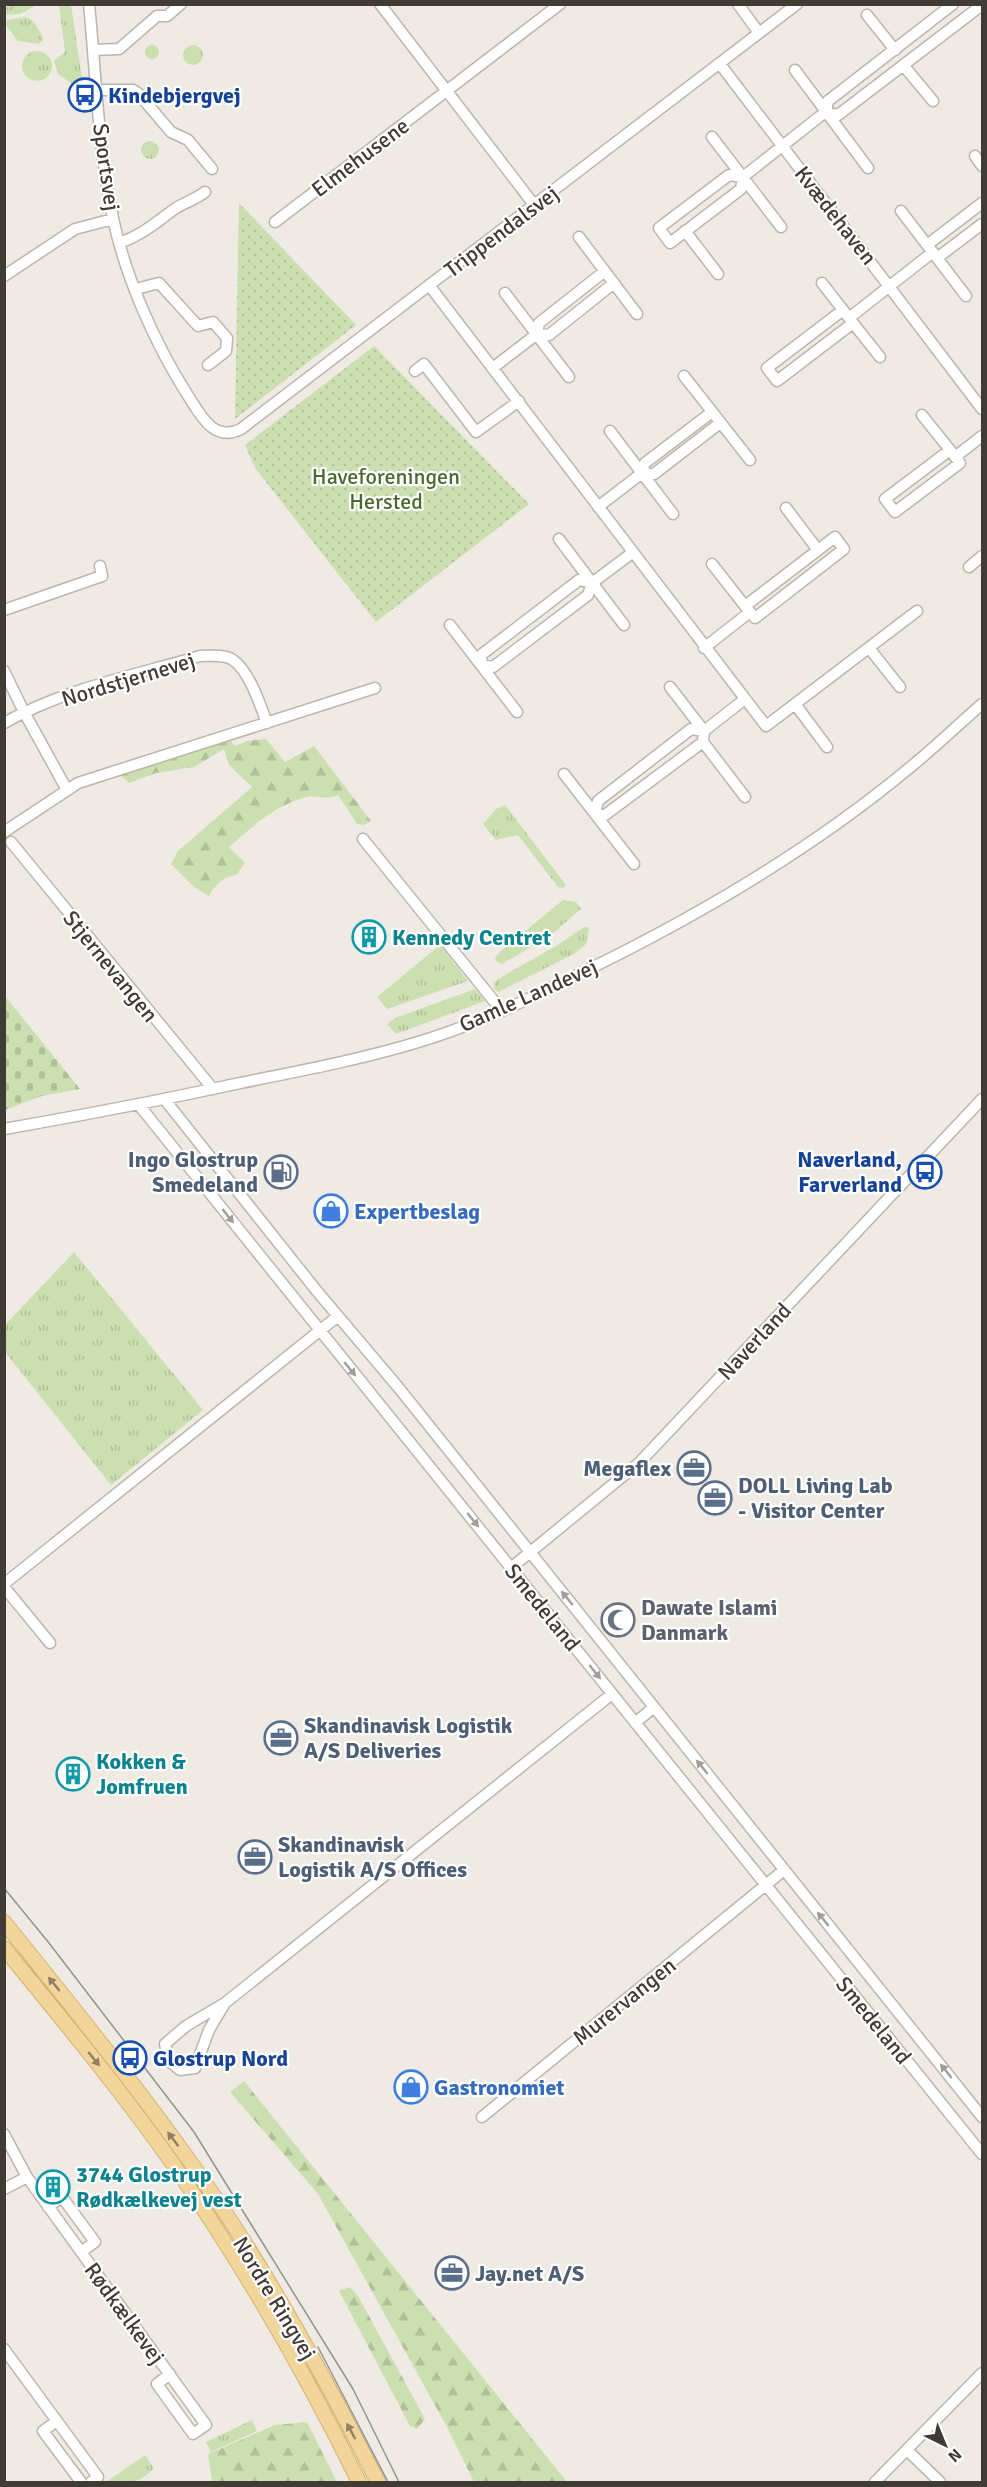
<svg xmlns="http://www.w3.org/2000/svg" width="987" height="2487" font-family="Signika,sans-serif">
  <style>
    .grass { fill: url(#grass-tufts) }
    .forest { fill: url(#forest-firs) }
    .cemetery { fill: url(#cemetery-stones) }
    .garden { fill: url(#garden-dots) }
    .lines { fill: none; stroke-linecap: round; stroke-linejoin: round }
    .minor-casing { stroke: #bdb5ab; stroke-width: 13 }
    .major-casing { stroke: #d4b16d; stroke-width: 16 }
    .minor { stroke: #fff; stroke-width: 10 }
    .major { stroke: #f2d59b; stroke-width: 14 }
    .tram { stroke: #939393; stroke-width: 1.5 }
    .oneway { fill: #a09d9a }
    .oneway2 { fill: #918063 }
    .labels { text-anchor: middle; stroke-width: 4.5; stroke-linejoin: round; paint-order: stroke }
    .transit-label { font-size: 22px; font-weight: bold; fill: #164399; stroke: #fff; text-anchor: start }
    .street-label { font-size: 22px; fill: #413b35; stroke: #fff }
    .park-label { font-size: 22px; fill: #486b30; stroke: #fff }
    .culture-label { font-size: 22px; font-weight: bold; fill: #0d838f; stroke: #fff; text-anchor: start }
    .service-label { font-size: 22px; font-weight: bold; fill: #4e5e75; stroke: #fff; text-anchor: start }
    .shop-label { font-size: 22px; font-weight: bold; fill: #366cbe; stroke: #fff; text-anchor: start }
    .worship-label { font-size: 22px; font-weight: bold; fill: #5b616d; stroke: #fff; text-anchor: start }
  </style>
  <defs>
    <pattern id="grass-tufts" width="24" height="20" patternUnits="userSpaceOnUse" patternTransform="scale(1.5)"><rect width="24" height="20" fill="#ccdfb1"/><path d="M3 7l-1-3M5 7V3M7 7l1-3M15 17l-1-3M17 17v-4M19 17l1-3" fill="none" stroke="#b0c099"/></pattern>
    <pattern id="forest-firs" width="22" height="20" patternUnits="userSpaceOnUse" patternTransform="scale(1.5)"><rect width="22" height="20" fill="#ccdfb1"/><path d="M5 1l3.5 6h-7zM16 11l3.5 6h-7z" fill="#b0c099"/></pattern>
    <pattern id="cemetery-stones" width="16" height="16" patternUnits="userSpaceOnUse" patternTransform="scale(1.5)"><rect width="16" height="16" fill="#ccdfb1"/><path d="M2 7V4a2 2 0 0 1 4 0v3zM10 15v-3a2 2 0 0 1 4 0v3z" fill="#b0c099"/></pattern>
    <pattern id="garden-dots" width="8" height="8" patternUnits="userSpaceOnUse" patternTransform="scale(1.5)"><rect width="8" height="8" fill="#ccdfb1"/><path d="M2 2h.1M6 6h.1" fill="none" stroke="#b0c099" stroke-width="1.8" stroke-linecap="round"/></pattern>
  </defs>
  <rect width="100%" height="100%" fill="#efebe4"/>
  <path class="grass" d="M15,4H37V5L20,14L5,15V8Z
    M59,5H71L86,105L81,112L71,100L72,84L58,74L54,61L65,52Z
    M26,17C34,19 41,32 43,40L39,44L18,41L5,24V20Z
    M183 55a10 10 0 1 1 20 0a10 10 0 1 1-20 0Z
    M145 52a7 7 0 1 1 14 0a7 7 0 1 1-14 0Z
    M22 66a15 15 0 1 1 30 0a15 15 0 1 1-30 0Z
    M141 150a9 9 0 1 1 18 0a9 9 0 1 1-18 0Z
    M505,805L566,885L564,888L558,887L518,835L496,840L483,824L496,809Z
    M563,900L576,902L581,909L551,935L502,964L496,961L495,958L501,951Z
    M584,927H587L589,929L586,944L574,954L498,992L494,989V983L498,979L556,946Z
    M440,945L468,981L387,1009L377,997Z
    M475,989L485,1001L396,1034L387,1024L395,1018Z
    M74,1252L203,1410L111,1485L5,1352V1325Z
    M252,2420L257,2431L211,2452L206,2442Z
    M145,2455L154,2468C138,2485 128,2483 106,2482Z"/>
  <path class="forest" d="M229,739L235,746L247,741L266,739L285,762L314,746L371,821L364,825L357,824L338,795C327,801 318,795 307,797C276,804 252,827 229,847L245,863L237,874C223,878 216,883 209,896L195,888L171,864L178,851L252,787L229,765L224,749L194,767L156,773L129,783L118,773Z
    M244,2081L567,2482H474L446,2425L318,2194L230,2092Z
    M350,2287L358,2296L425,2419L417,2429L410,2426L339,2291Z
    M307,2422L337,2482H212L208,2454L275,2425Z"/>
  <path class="cemetery" d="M4,996H5L80,1089L42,1096L5,1110Z"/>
  <path class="garden" d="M239,203L356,325L235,419Z
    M374,346L529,504L376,622L255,468L245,445Z"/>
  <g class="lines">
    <g class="minor-casing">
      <path id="minor" d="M89,4C96,75 98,148 113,218C125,276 155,344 187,394C200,414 213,443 241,429L797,4
        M380,4L535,206
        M738,4L759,33
        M867,15L895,50
        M94,50L119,49L157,16H167L181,4
        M720,64L982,409
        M903,65L933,101
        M795,70L868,168
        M97,90H133L138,93L171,132L188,140L212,169
        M826,112L828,101L953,4
        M712,137L781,227
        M975,156L982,166
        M743,177L729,175L659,228L670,243L741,189L743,177L819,117L826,112L838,115L978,8
        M982,203L927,245L937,258L982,224
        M901,211L927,245
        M275,222L560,4
        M685,231L718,274
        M579,237L637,314
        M119,243C143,235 156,222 176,208C186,202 196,199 205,192
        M937,258L966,296
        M4,276L75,229L113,219
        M822,283L843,310
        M429,285L766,726L917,611
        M136,289L159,283L198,326L213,322L227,338L226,351L208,365
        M505,293L569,377
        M849,318L843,310L767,368L777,381L853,323L849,318L933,252
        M853,323L880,357
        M537,334L539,323L605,271
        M494,367L537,334L549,335L614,283
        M415,371L424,364L476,432L519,401
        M684,376L750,460
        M922,415L950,450
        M610,431L673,514
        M950,450L960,463L895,512L885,499Z
        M955,457L982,436
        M642,473L654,474L720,423
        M598,507L642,473L645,463L712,412
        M786,508L818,550
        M559,539L624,625
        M712,564L745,606
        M969,567L982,556
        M592,583L579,580L481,655L482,665L493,667L588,595L592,583L632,553
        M4,610L102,576L100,566
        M450,625L517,712
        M704,648L750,612L745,606L835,537L844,549L755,618L750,612
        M869,648L900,687
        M4,671L24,712L67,790
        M670,687L704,731
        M795,704L827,747
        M4,723C64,689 136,675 200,656C210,656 225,654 233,660C250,672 260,705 267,723
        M704,731L691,729L598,801L595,813L605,815L703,742L704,731L745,699
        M703,742L745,797
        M564,774L634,864
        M4,832L78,783L375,688
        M363,839L502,1011
        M11,842L213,1089
        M165,1100L316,1290L398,1387L982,2117
        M139,1105L982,2154
        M4,1129C84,1115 162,1100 240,1083C299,1071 358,1060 415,1043C476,1025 534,997 591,968C705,912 815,847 913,765C937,745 959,724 982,704
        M512,1567L639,1463L982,1099
        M4,1584L338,1316
        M4,1587L50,1643
        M635,1723L654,1707
        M225,2003L209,2030L195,2068L180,2070L169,2061L165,2044L186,2026L225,2003L612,1694
        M482,2117L784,1870
        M4,2134L27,2177L206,2425L193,2434L157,2384L170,2374
        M4,2189L27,2177
        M48,2207L62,2197L95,2242L81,2252
        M4,2349L98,2477L91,2482
        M57,2421L43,2431L81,2482
        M907,2450L940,2482
        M875,2482L982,2373"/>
    </g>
    <g class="major-casing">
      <path id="major" d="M4,1922C77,2013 151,2103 216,2199C277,2289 329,2386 378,2482
        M4,1948C62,2019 120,2089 173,2164C243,2265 305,2372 359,2482"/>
    </g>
    <use href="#minor" class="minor"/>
    <use href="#major" class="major"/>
    <path class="tram" d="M4,1888L49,1943L194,2132L353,2389L399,2482
      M318,2347L388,2482"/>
  </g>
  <defs><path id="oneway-solid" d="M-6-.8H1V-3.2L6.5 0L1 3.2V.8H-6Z" transform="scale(1.5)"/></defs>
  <g class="oneway">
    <use href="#oneway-solid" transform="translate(228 1216) rotate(51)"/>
    <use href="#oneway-solid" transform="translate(350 1369) rotate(51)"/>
    <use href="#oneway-solid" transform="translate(473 1520) rotate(51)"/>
    <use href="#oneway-solid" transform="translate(567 1598) rotate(-129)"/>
    <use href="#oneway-solid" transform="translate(595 1672) rotate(51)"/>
    <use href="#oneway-solid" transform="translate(702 1767) rotate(-129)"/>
    <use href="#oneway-solid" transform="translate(823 1919) rotate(-129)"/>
    <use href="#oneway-solid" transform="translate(946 2071) rotate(-129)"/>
  </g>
  <g class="oneway2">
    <use href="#oneway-solid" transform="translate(54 1984) rotate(-129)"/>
    <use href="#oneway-solid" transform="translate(94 2059) rotate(51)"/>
    <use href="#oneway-solid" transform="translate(173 2139) rotate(-127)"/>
    <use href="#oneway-solid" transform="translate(351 2431) rotate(-118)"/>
  </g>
  <defs>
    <g id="bus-ring" transform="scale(1.725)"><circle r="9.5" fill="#fff" stroke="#1a4fb4" stroke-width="1.5"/><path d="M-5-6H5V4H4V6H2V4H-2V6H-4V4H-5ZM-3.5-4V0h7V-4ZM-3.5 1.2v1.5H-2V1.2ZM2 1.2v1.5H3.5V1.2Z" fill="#1a4fb4"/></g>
    <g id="building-ring" transform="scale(1.725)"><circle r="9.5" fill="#fff" stroke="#0f9aa8" stroke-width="1.5"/><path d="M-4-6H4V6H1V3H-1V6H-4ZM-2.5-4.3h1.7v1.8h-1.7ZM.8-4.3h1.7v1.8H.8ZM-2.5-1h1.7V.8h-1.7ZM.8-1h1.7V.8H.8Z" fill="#0f9aa8"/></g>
    <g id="fuel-ring" transform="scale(1.725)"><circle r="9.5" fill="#fff" stroke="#5c6f8a" stroke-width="1.5"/><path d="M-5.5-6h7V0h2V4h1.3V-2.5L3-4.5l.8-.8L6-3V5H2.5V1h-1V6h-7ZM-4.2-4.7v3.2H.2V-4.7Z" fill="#5c6f8a"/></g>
    <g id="shop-ring" transform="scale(1.725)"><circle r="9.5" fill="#fff" stroke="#3f7fe0" stroke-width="1.5"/><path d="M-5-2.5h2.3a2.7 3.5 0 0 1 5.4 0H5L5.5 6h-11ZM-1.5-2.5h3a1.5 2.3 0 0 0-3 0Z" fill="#3f7fe0"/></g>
    <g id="office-ring" transform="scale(1.725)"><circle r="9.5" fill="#fff" stroke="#5c6f8a" stroke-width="1.5"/><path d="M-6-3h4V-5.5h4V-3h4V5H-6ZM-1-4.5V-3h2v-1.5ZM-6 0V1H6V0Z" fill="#5c6f8a"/></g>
    <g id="mosque-ring" transform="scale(1.725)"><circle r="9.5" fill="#fff" stroke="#6b7280" stroke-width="1.5"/><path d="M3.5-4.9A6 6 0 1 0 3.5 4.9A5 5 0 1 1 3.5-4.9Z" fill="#6b7280"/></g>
  </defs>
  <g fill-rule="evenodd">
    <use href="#bus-ring" x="85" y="95"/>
    <use href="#building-ring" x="369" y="937"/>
    <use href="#fuel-ring" x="281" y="1172"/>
    <use href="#bus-ring" x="925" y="1172"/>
    <use href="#shop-ring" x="331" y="1211"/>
    <use href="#office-ring" x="694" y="1468"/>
    <use href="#office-ring" x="715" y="1498"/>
    <use href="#mosque-ring" x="618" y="1620"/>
    <use href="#office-ring" x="281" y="1738"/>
    <use href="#building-ring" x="73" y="1774"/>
    <use href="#office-ring" x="255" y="1857"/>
    <use href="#bus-ring" x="130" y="2058"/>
    <use href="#shop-ring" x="411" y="2087"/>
    <use href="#building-ring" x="53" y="2187"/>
    <use href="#office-ring" x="452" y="2273"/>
  </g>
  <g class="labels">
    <g class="transit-label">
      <text x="108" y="103">Kindebjergvej</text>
      <text x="902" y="1167" text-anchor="end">Naverland,<tspan x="902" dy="25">Farverland</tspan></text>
      <text x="153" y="2066">Glostrup Nord</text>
    </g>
    <g class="street-label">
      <text transform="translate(360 157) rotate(-37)" y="8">Elmehusene</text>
      <text transform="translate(107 167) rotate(82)" y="8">Sportsvej</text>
      <text transform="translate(836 215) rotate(52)" y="8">Kvædehaven</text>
      <text transform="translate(501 231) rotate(-37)" y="8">Trippendalsvej</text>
      <text transform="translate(128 679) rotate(-17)" y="8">Nordstjernevej</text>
      <text transform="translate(111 966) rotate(51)" y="8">Stjernevangen</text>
      <text transform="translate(528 995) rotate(-24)" y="8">Gamle Landevej</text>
      <text transform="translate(754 1341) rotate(-47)" y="8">Naverland</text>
      <text transform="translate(543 1607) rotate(51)" y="8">Smedeland</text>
      <text transform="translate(624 2001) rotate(-39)" y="8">Murervangen</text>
      <text transform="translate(874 2020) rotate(51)" y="8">Smedeland</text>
      <text transform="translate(275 2298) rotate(59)" y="8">Nordre Ringvej</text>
      <text transform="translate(125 2313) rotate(54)" y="8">Rødkælkevej</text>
    </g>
    <g class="park-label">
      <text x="386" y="484">Haveforeningen<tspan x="386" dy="25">Hersted</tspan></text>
    </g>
    <g class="culture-label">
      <text x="392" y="945">Kennedy Centret</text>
      <text x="96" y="1769">Kokken &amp;<tspan x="96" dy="25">Jomfruen</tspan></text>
      <text x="76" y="2182">3744 Glostrup<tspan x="76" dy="25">Rødkælkevej vest</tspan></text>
    </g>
    <g class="service-label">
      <text x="258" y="1167" text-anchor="end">Ingo Glostrup<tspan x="258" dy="25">Smedeland</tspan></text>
      <text x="671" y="1476" text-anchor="end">Megaflex</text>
      <text x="738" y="1493">DOLL Living Lab<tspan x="738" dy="25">- Visitor Center</tspan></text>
      <text x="304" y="1733">Skandinavisk Logistik<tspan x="304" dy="25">A/S Deliveries</tspan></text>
      <text x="278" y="1852">Skandinavisk<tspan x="278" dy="25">Logistik A/S Offices</tspan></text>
      <text x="475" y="2281">Jay.net A/S</text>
    </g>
    <g class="shop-label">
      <text x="354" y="1219">Expertbeslag</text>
      <text x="434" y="2095">Gastronomiet</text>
    </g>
    <g class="worship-label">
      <text x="641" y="1615">Dawate Islami<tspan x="641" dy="25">Danmark</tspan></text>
    </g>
  </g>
  <rect width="987" height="2487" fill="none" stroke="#413b35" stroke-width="12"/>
  <g transform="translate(945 2445) rotate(137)" stroke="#ffffff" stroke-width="4.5" paint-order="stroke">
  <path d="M0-4.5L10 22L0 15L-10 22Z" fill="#413b35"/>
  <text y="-9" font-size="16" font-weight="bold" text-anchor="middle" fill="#413b35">N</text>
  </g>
</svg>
